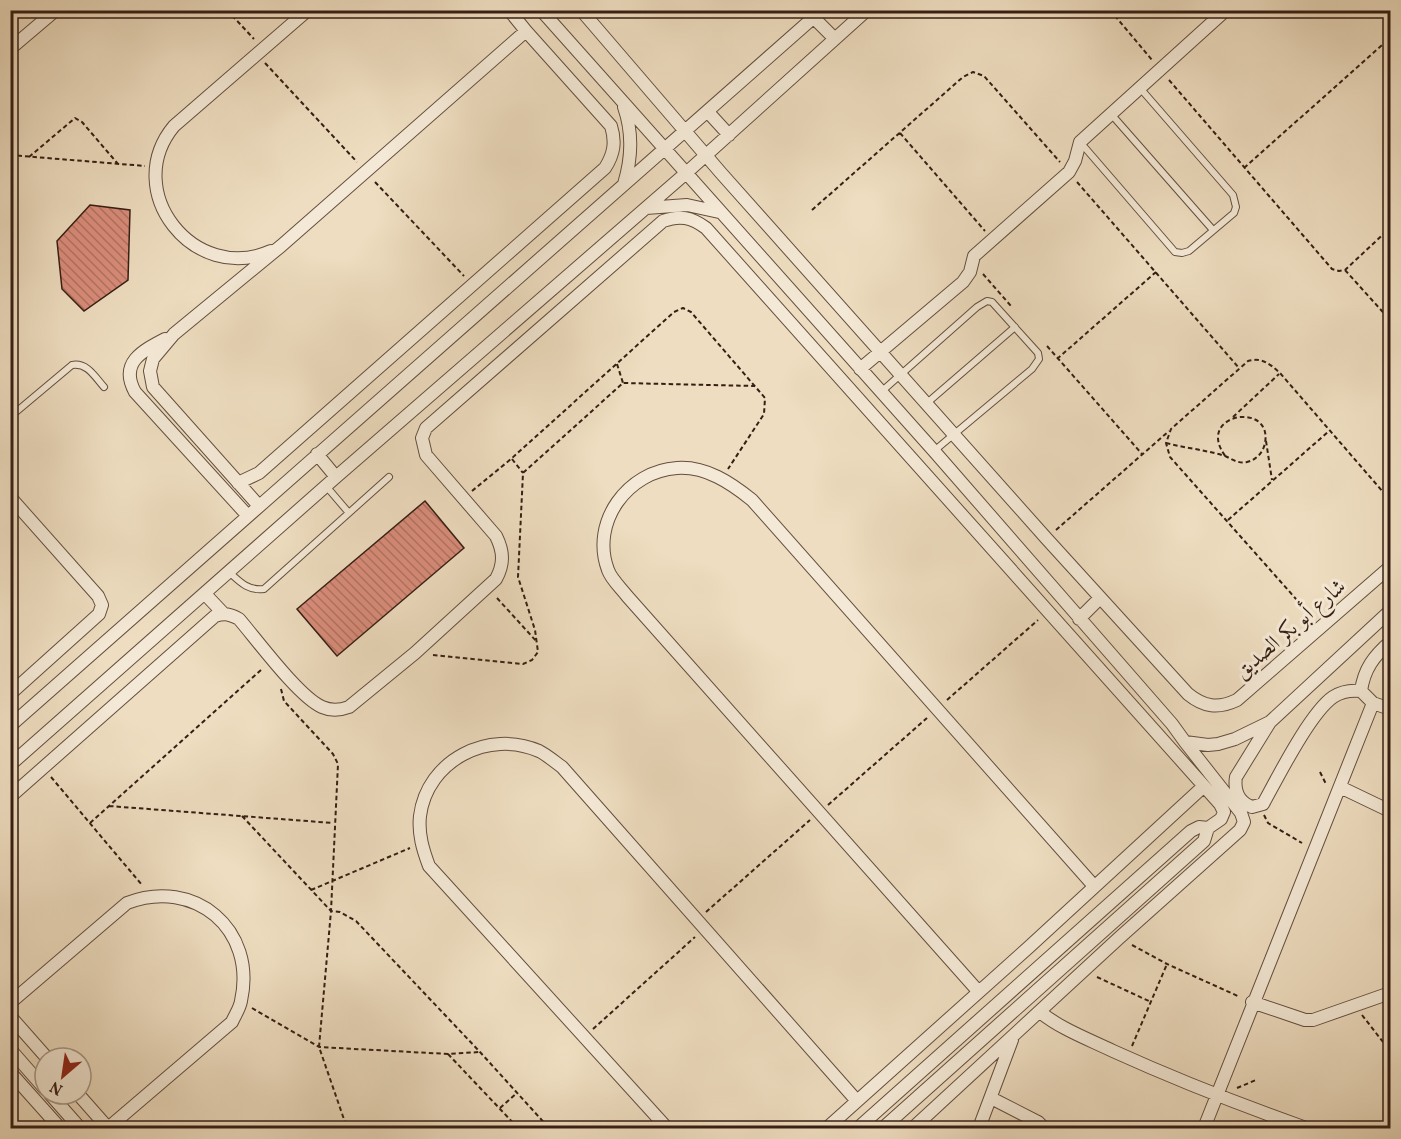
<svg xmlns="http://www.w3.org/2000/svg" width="1401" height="1139" font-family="Vollkorn,Amiri,serif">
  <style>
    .building { fill: url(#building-back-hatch); stroke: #361e14; stroke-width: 1.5 }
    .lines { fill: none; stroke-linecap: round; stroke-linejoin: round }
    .lane-casing { stroke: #644e3f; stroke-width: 8 }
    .street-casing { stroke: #644e3f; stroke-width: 14 }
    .path { stroke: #361e14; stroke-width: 2; stroke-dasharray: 4.5 3; stroke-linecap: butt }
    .lane { stroke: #f4e9d6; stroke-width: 6 }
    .street { stroke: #f4e9d6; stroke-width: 12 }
    .labels { text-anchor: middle; stroke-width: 6; stroke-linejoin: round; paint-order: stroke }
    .street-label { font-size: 22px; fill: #361e14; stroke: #f4e9d6 }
  </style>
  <defs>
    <pattern id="building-back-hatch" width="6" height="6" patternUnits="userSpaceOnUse" patternTransform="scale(1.5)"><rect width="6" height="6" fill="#da8d7b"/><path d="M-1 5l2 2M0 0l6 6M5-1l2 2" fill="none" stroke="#b27364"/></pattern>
  </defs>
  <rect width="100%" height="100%" fill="#eeddc0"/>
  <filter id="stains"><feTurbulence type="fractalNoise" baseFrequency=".00333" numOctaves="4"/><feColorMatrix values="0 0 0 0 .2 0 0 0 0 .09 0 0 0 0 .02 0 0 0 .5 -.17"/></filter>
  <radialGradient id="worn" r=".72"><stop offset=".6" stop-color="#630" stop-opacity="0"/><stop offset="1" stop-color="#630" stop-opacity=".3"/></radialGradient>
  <path class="building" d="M90,205L130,210L128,280L84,311L62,289L57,241Z
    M425,501L464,548L337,656L297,609Z"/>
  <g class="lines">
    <g class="lane-casing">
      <path id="lane" d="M1111,114L1213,230
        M1080,142L1175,252L1182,253L1189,251L1234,213L1236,207L1233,195L1140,88
        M881,392L977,307L987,301L992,302L1038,353L1039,359L1032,369L934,451
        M927,403L1015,327
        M10,417L72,365C87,362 95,377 104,387
        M326,486L349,513
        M229,572C240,582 248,591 264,589L389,477"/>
    </g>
    <g class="street-casing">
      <path id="street" d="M509,10L526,31
        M541,10L934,451L1172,724L1185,742L1208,745L1218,744L1235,739L1270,722L1390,611
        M581,10L721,173L1046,538L1188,694C1204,707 1218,709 1237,700L1390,567
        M814,18L835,39
        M10,49L56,10
        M708,112L729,135
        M624,184C632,158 633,133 624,107
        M646,208L687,205L719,212
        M271,251C194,285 120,191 174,126L308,10
        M165,339C142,351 119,363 135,392L248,516
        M860,369L963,282L970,272L974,256L1069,172L1075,161L1080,142L1226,10
        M317,454L336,477
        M238,483L259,473L605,168C614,154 616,142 611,126L526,31L281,246L174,334L153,359L150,371L153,387L259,506
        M10,497L98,596L102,605L99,614L10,694
        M205,594L223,613
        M1079,619L1100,598
        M1361,691C1364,669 1374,656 1390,642
        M1270,722L1236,777C1234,790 1238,802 1252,807L1263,804C1278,777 1310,713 1333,697C1342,691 1351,690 1361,691L1373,703L1390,709
        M10,726L822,10
        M10,765L336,477L685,174L867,10
        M1340,787L1390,811
        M10,797L215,616C225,613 230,614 239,619C257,640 299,697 322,707C331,711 341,710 349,707L415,653L496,579C504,564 504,552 496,536L426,455L422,438L426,428L663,221C680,215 691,217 706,228L1220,804L1224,812L1221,819L1208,828L1204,841L883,1128
        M978,991L627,596C621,588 611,579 608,570C590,522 628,471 677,468C706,466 731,483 752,500L1094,886
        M1252,1002L1305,1020H1313L1390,993
        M10,1003L127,903C194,877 257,929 241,1001C240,1008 235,1015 232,1022L108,1128
        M1040,1012C1061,1029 1088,1039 1113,1051C1177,1080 1241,1105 1306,1128
        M10,1016L47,1058
        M10,1049L45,1089
        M10,1072L60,1128
        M50,1094L80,1128
        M78,1094L108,1128
        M991,1098L1038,1122L1044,1128
        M667,1128L429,866C423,850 418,834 420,816C427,760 489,729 539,751C547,755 555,762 562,767L857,1101
        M827,1128L1029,947L1204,786
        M858,1128L1191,831L1199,827L1208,828
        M913,1128L1119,938L1240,830L1244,822L1241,813L1185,742
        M979,1128L1012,1040
        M1204,1128L1373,703"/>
    </g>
    <path class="path" d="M227,10L254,39
      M1110,10L1152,60
      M602,17L609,10
      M265,63L357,162
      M1169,80L1332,269L1339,271L1345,270L1390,228
      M10,122L15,155
      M900,133L985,231
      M10,155L145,166
      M29,157L75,118L82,122L118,164
      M1244,168L1390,38
      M375,182L464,276
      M1077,182L1239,368
      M812,210L963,77L973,72L984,76L1060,162
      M1345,270L1390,320
      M983,274L1011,306
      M1047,346L1142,454
      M1057,359L1156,272
      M617,364L623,383
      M1233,417L1279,374
      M1266,441L1272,480
      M1166,443C1185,448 1206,450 1225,456C1232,459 1238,464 1247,462C1256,460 1263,453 1265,443C1273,400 1193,414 1226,457
      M512,459L523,473
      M472,491L511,459L674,312L683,308L691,312L765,398L764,414L728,469
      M1228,520L1329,431
      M1056,530L1169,431
      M497,598L537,642
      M1312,617L1170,457L1166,443L1171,429L1248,361C1262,357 1270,364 1280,373L1390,500
      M433,655L523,664L532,660L538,652L535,630L518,577L523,473L623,383L755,386
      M281,689L284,701L333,754L338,764L331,911L319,1047L347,1128
      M947,700L1038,620
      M1320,772L1326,784
      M51,777L142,885
      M828,805L927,718
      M109,806L333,823
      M1264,815L1268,823L1302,843
      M242,816L331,911L340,912L356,921L480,1052L549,1128
      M90,823L262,669
      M311,890L410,848
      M706,912L810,820
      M1132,945L1167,964L1240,997
      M1097,977L1151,1002
      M252,1008L319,1047L448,1054L480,1052
      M1362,1015L1390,1051
      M593,1029L695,937
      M1132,1046L1167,964
      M448,1054L518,1128
      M1237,1088L1256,1080
      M500,1108L517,1093"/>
    <use href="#lane" class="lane"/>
    <use href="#street" class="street"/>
  </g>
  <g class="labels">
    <g class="street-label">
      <text transform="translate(1289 628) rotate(-41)" y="8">شارع أبو بكر الصديق</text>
    </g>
  </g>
  <rect width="1401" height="1139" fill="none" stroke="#eeddc0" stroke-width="36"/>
  <rect x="12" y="12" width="1377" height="1115" fill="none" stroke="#361e14" stroke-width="3"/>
  <rect x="18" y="18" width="1365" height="1103" fill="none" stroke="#361e14" stroke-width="1.5"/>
  <g transform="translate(63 1076) rotate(209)"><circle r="28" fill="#f4e9d6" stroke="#a89888" stroke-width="1.5"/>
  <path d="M0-4.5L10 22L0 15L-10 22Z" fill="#8f2418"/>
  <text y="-9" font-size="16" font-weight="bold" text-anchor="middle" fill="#361e14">N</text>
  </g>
  <rect width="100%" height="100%" filter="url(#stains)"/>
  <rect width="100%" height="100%" fill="url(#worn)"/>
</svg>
